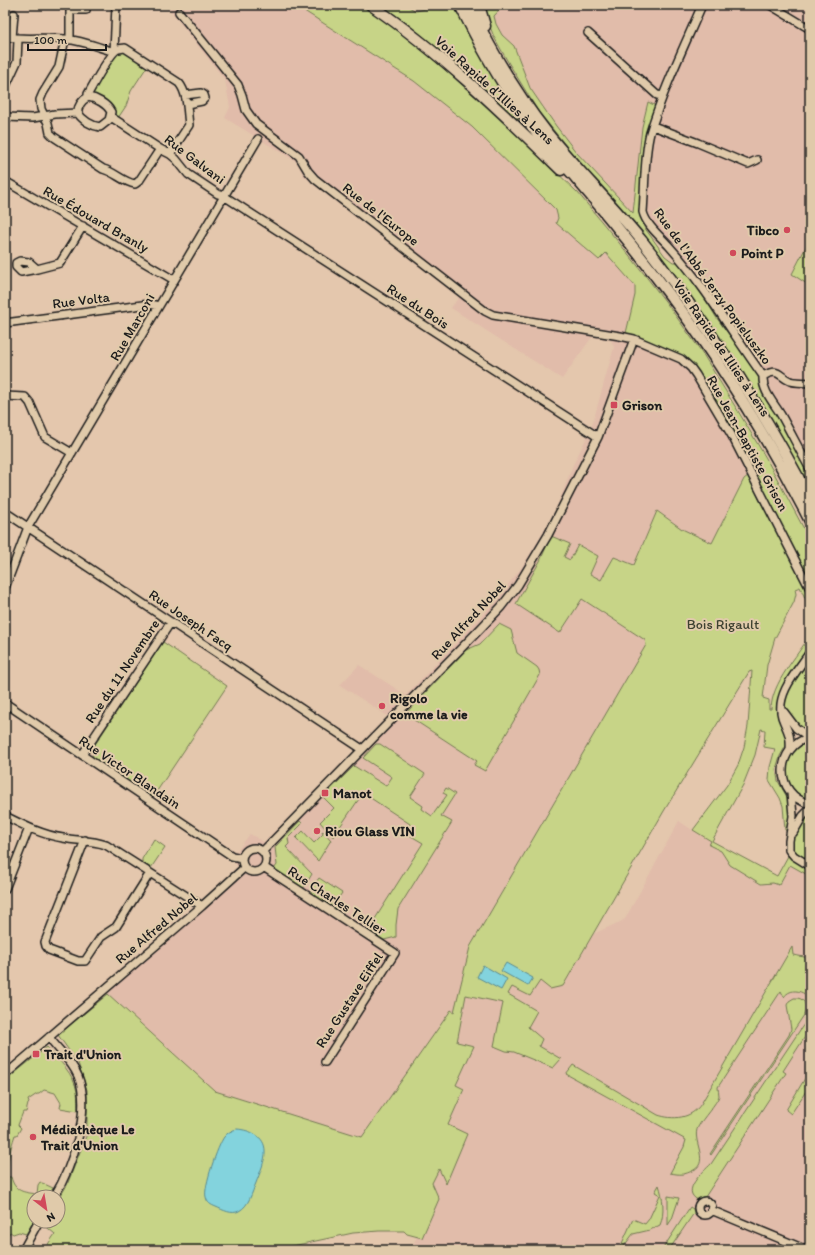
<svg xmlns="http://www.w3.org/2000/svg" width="815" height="1255" font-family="Itim,sans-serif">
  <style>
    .built { fill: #e1bcaa }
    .green { fill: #c7d487; stroke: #727852 }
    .water { fill: #83d3dd; stroke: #5a8a90 }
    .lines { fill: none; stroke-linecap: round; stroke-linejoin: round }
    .minor-casing { stroke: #1c1c1c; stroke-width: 10 }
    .highway-casing { stroke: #1c1c1c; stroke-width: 13 }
    .minor { stroke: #e0caaa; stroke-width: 7 }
    .highway { stroke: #e0caaa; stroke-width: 10 }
    .poi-dot { fill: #d1495b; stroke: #e0caaa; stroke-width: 1.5 }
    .labels { text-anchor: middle; stroke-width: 4; stroke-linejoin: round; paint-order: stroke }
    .street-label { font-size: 14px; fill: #1c1c1c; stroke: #e0caaa }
    .poi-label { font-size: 14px; font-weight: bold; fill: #1c1c1c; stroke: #e0caaa; text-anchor: start }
    .park-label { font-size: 14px; fill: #3e4131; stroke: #e0caaa }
  </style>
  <rect width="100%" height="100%" fill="#e4c7ad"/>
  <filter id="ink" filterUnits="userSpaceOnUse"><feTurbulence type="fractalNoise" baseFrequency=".025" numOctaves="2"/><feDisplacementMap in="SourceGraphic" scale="8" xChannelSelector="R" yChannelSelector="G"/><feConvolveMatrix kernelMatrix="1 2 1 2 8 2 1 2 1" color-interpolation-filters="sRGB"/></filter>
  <g filter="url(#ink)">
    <path class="built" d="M166,5H292L298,7L414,81L472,127L556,210L558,218L556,223L599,260L605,253L635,286V295L674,351L684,356L691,362L698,372L734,433L754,471L744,479L712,543L682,529L657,511L634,565L614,557L589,604L645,640L647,645L470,947L563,986L593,934L620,922L625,919L679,821L700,835L777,876L788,856L794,852L810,861V1250H411L417,1236L431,1159L215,1091L108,994L102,986L180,921L238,867L231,859L250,834L264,842L310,798L389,717L340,685L359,665L406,695L491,606L522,567L553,517L573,465L591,429L614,347L611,340L592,337L562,379L451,308L459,297L304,176L297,162L225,118L230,107L225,80Z
      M492,5H810V462L790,425L766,385L763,370L740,335L684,257L648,217L633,213L576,152L556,126L530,88L514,46L502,35L496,24Z"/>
    <path class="green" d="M292,5H361L376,13L410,39L493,112L545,161L578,193L634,261L665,301L701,351L738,411L766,458L810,540V583C781,525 754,467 721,411C710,392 701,371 684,356L626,333L635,295V286L606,253L599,260L556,223L558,218L556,210L472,127L414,81L298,7Z
      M381,5H408L409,7L416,11L440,6V5H455L498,87L534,137C520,125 506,113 493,100C457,67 423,32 381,5Z
      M483,5H504L494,16L496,24L502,35L514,46L530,88L556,126L576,152L633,213L642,127L648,102L656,106L641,215L644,227L665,256L673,262H679L704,297L716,317L730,336L736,341L758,375L760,387L787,432L810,476V487L756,397L626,215L571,152L538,111L508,62L494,37L487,19Z
      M125,50L148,65L131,91L126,106L118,118L91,92L118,52Z
      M810,239V286L792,274Z
      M749,475C756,488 758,502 768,513L810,596V609L800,587L795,589L796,594L794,602L775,638L767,665L763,698L769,700V709H771C772,682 797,657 810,635V646L782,688L777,703L778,710L785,728L787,744L780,756L776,769L778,781L788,799L791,816L789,827L787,831L785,830L783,806L780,798L769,780L770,767L775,749L764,747L765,730L761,729L755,755L743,785L712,841L777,876L788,856L791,859L809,869L806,874L790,865L779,885L773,883L761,884L730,865L721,851L709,845L711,841L693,830L727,785L738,765L744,747L748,726L752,671L749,672L664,811L563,986L550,989L540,981L530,996L512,987L508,994L537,1011L528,1027L542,1039L539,1046L561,1059L553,1068L514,1052L506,1051L494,1046L503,1003L466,995L457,1042L474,1046L456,1085L464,1089L448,1125L467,1134L446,1184L439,1169L432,1183L439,1199L422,1238L407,1234L404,1231H379L353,1233L274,1250H44L55,1234L43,1224L45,1221H58V1200L67,1185L87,1134V1090L78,1063L58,1035L108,994L215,1091L362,1137L451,1010L454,1012L470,947L646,645L645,640L582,599L560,633L516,604L519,598L540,561L551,536L570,544L564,557L570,560L578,545L598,556L590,574L601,580L614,557L634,565L657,511L682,529L712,543L744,479Z
      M499,624L511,630L517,653L537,667L539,670L540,675L485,771L474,765L477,761L405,714L466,650L480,644Z
      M163,642L227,686L153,797L93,758L92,749Z
      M810,657V733L801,730L786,712L785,701L788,689Z
      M810,741V801C778,787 778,754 810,741Z
      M376,744H380L425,774L410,797L423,806L422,809L432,816L447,795L443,793L446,788L455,794L441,816L452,822L398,909L396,925V937L384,940L368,930L423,843L406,833L410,824L363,793L333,837L320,822L334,808L323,797L354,766L386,786L392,777L363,758Z
      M810,812V861C805,858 798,855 794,851C785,841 804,820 810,812Z
      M300,821L302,823L301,825L288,838L289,844L286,847L312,874L303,889L274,869L277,865L275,847Z
      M303,831L314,843L323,834L322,832L323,831L331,840L318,861L296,838Z
      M154,839L165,847L151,868L142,862V859Z
      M319,878L342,893L334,904L339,907L338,911L311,894V889Z
      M792,947L793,955L810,958V998C803,991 791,987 784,997L781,991L718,1087C718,1089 719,1094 719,1096C717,1103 702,1119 698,1127C691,1140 710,1161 694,1170C684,1175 681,1175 670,1173L684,1147L686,1140L566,1074L573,1065L658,1115C673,1120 691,1119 701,1104Z
      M794,998C805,997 808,1006 804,1015L711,1155L710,1154L789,1035L791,1029L787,1005L789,1001Z
      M810,1017V1029L783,1071L786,1073L705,1197L698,1200C680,1191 703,1172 711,1164L802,1027Z
      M47,1047C59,1060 74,1074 77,1092C78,1098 77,1105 78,1111L60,1108L61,1103L55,1093L44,1090L39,1094H37L28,1100L29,1103L28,1104L26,1112H23L18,1125L21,1128L17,1135H15C10,1150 7,1162 7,1177H11C15,1192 23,1192 37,1194L38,1185L40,1182L53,1188L48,1197H34V1220L26,1234L19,1232L13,1234L10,1232L5,1240V1081Z
      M810,1070V1085L791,1114L786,1110Z
      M659,1185C663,1196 665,1214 660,1225L650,1230L633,1234L621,1250H619L633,1219L645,1224L649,1219L660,1195L655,1192Z
      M668,1196L679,1198L672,1219L668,1225Z
      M690,1207L693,1209L694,1213L669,1250H662Z"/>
    <path class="water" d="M506,963L533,978L528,986L501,971Z
      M483,965L507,979L501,990L477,977Z
      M237,1129C250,1130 265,1136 265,1151C266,1159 259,1175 256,1183C252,1192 249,1206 239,1211C232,1215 223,1210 216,1207C211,1205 207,1203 206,1197C203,1188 218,1145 224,1137C227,1133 232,1130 237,1129Z"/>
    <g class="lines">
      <g class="minor-casing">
        <path id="minor" d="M702,5C684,47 663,90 650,133C644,156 645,188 643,212C646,225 661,237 669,246C705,286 732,333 763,376
          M770,5L810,29
          M179,12L238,85L242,95L246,110L256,124L299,156L308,171L315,179L485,311L493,315L620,336L634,339L681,359L691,368L696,375L732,436L810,589
          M588,33L657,95L663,96
          M5,37C25,40 44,37 64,39C81,40 98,47 114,52
          M12,38L14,14
          M65,39L59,67L43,93L40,100L41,109L48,123L50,133L54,137L103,169C115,172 123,182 135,184L139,181L160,149
          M70,40V10H86
          M114,52L116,5
          M5,88L17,62L18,39
          M185,95L201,93L204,95L205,98L202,101L187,104
          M88,97V94C93,85 111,52 118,49C119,49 124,48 125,48L179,83C188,94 187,111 189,125L170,154
          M88,97C96,98 107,104 111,112L109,120L100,127C92,126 82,120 78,113C77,107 82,100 88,97Z
          M5,117L33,118L55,114L78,113
          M111,117L160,149L170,154L176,159L188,174L218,194L224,196L598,437
          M653,126L698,143L748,164L757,160
          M5,181L174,280
          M37,269L21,272L16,267V263L20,261L29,262L37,269L60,263L83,226
          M5,323L150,304L159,306
          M763,376C762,391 774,403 781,415C791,433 800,451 810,469
          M763,376C779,367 778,376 790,381C796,383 804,382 810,383
          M5,396L25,397L30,403L45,437L72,453
          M5,512L362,749
          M5,588L28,527L258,139
          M5,703L232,856L242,858
          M784,712L796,728L809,737
          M810,737C774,747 774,795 810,804
          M790,750C791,733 787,731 782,717C775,694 798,670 810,652
          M82,755L171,622
          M791,793L793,816L789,841V850L794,856L810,866
          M5,816C23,825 42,835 63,838C78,841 91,840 106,845L202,906
          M793,833L803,816L810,809
          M85,840L45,942L46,946L49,950L78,961H85L101,937L116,927L150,873
          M242 860a12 12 0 1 1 24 0a12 12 0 1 1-24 0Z
          M263,851L481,628L501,607L518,585L548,535L598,437L634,339
          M265,868L395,953L325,1062
          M5,889L29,828
          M49,1037C58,1050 72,1061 78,1076C92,1111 72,1167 54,1197
          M5,1075L202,906L244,868
          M698 1208a7 7 0 1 1 14 0a7 7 0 1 1-14 0Z
          M711,1210L807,1250
          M23,1250L39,1221"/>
      </g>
      <g class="highway-casing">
        <path id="highway" d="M371,5C440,52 502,112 561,170
          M460,5C478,42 498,78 521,111C537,135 556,156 575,177C604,211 633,246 660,282C718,357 767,437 810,521
          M469,5C491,51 516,94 548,134C578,171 612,204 642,241C706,322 763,408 810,500
          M479,5L485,26"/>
      </g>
      <use href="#minor" class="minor"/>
      <use href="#highway" class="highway"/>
    </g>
  </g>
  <g class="poi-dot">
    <circle cx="787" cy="230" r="4"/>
    <circle cx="733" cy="253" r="4"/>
    <rect x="610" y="401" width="8" height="8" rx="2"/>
    <circle cx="382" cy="706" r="4"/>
    <rect x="321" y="789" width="8" height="8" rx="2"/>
    <circle cx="317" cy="831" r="4"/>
    <rect x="32" y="1050" width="8" height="8" rx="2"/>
    <circle cx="33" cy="1137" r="4"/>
  </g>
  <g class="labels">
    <g class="street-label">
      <text transform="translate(495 90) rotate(42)" y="5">Voie Rapide d’Illies à Lens</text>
      <text transform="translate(195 159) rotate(37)" y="5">Rue Galvani</text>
      <text transform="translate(381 214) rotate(38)" y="5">Rue de l'Europe</text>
      <text transform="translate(96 219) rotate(30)" y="5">Rue Édouard Branly</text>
      <text transform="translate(713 286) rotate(54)" y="5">Rue de l'Abbé Jerzy Popieluszko</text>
      <text transform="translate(81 300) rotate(-7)" y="5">Rue Volta</text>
      <text transform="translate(418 306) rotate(33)" y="5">Rue du Bois</text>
      <text transform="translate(132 327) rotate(-60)" y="5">Rue Marconi</text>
      <text transform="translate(722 348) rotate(56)" y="5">Voie Rapide de Illies à Lens</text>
      <text transform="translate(748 443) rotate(61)" y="5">Rue Jean-Baptiste Grison</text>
      <text transform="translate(191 620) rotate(34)" y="5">Rue Joseph Facq</text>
      <text transform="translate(468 620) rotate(-47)" y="5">Rue Alfred Nobel</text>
      <text transform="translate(122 671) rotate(-56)" y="5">Rue du 11 Novembre</text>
      <text transform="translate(130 772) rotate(34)" y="5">Rue Victor Blandain</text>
      <text transform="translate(337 900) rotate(33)" y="5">Rue Charles Tellier</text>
      <text transform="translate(156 928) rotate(-40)" y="5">Rue Alfred Nobel</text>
      <text transform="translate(349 1000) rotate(-57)" y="5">Rue Gustave Eiffel</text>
    </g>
    <g class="poi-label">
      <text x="779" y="235" text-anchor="end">Tibco</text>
      <text x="741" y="258">Point P</text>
      <text x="622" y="410">Grison</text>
      <text x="390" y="703">Rigolo<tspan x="390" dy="16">comme la vie</tspan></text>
      <text x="333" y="798">Manot</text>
      <text x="325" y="836">Riou Glass VIN</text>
      <text x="44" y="1059">Trait d'Union</text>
      <text x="41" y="1134">Médiathèque Le<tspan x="41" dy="16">Trait d'Union</tspan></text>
    </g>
    <g class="park-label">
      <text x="723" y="629">Bois Rigault</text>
    </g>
  </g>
  <rect width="815" height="1255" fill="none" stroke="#e0caaa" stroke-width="20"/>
  <rect x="10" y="10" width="795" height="1235" fill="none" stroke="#1c1c1c" stroke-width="1.5" filter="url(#ink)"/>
  <g transform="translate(46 1209) rotate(149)"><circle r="19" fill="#e0caaa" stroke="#928471"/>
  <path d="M0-3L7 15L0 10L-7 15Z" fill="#d1495b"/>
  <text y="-6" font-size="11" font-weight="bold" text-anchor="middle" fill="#1c1c1c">N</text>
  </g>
  <path d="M28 44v6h78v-6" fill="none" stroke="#1c1c1c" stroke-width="2"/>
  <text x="34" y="44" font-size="12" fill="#1c1c1c" stroke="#e0caaa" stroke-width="3" paint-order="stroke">100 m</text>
</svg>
